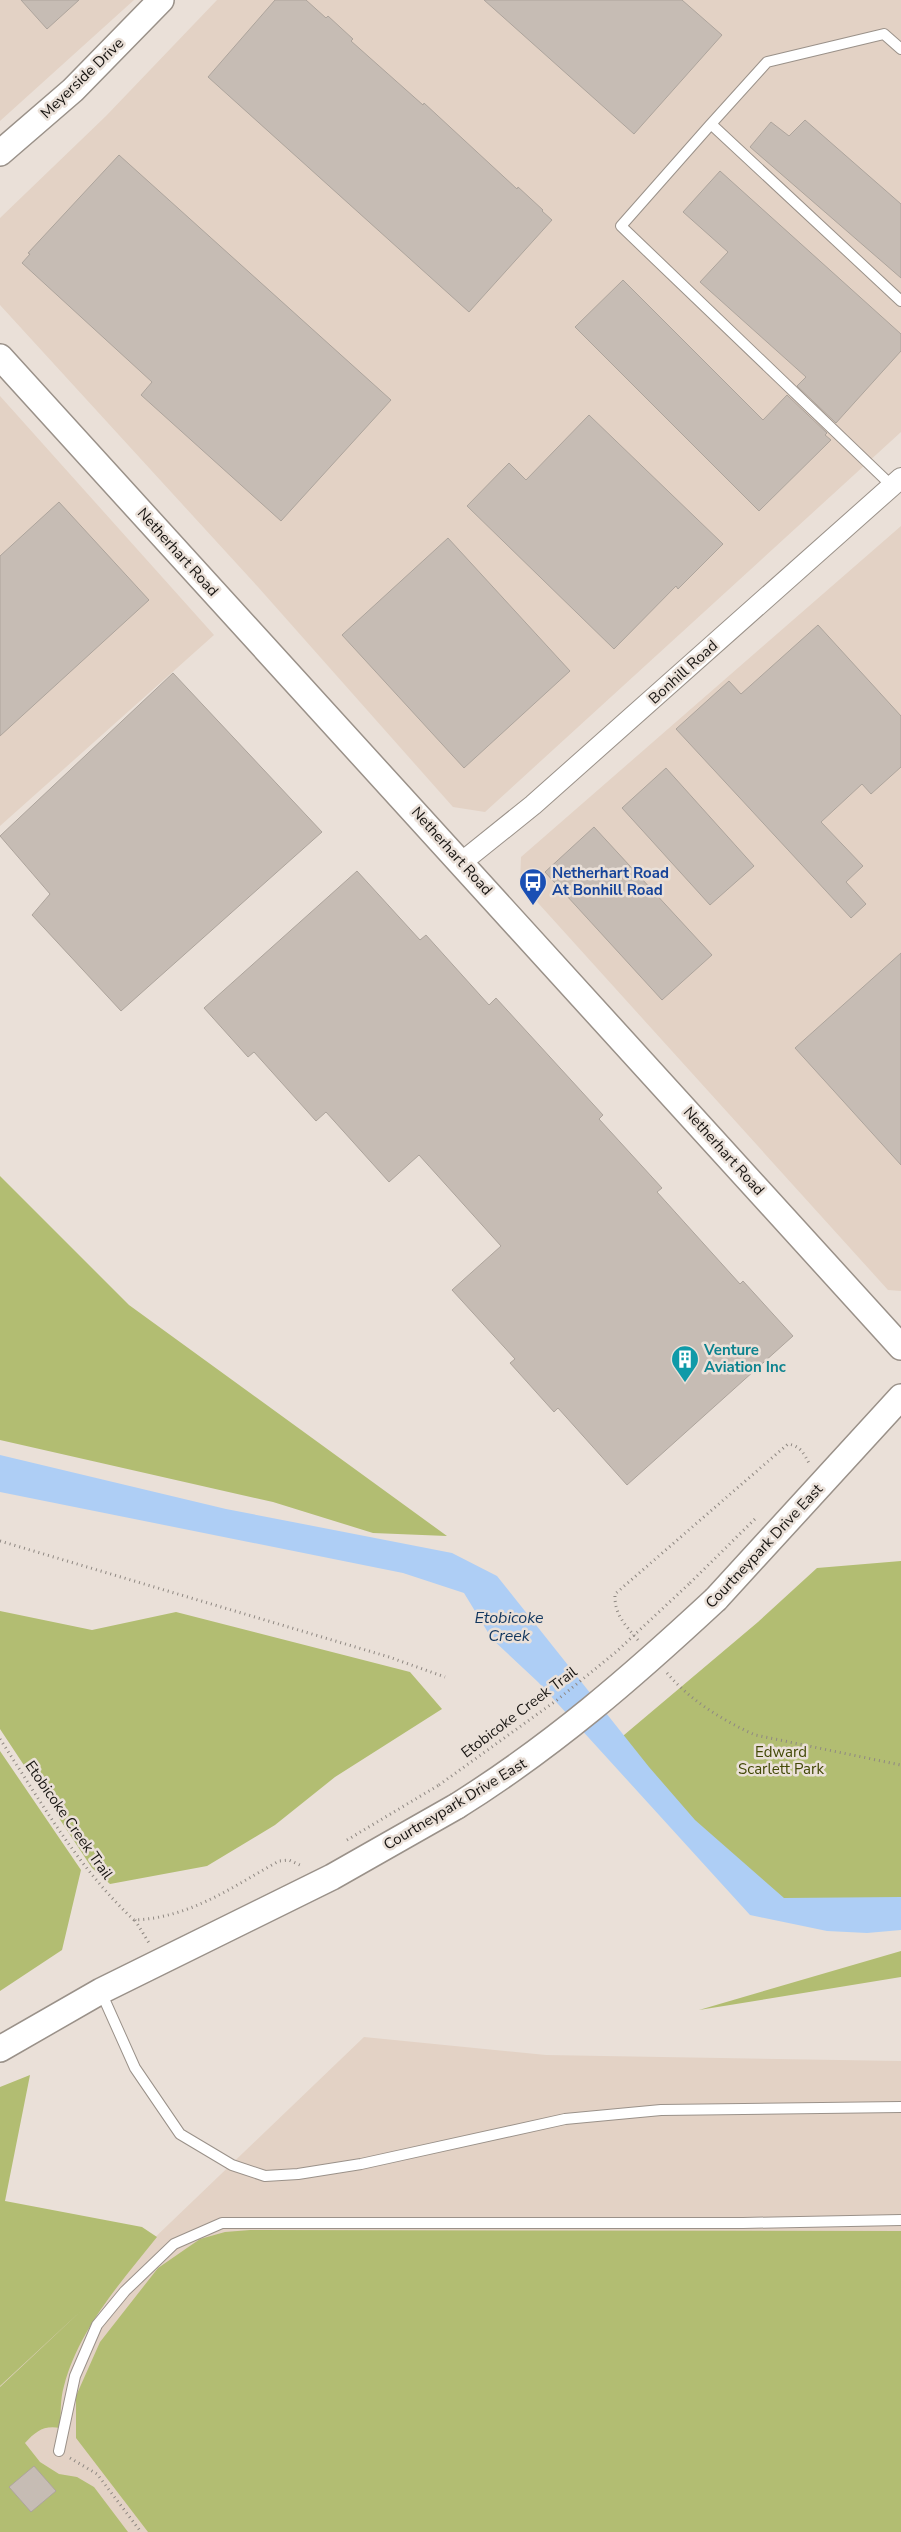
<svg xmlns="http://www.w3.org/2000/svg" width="901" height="2532" font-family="'Nunito Sans',sans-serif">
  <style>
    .built { fill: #e3d2c5 }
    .green { fill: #b2bd72 }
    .water { fill: #aecef5 }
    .building { fill: #c6bcb4; stroke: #ada49c }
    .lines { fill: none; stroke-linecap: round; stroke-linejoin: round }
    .service-casing { stroke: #9a9189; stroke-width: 12 }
    .minor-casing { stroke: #9a9189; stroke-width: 22 }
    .tertiary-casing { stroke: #9a9189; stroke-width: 28 }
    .path { stroke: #8f8882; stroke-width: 3; stroke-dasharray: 1 4; stroke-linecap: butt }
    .service { stroke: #fff; stroke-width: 10 }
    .minor { stroke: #fff; stroke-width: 20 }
    .tertiary { stroke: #fff; stroke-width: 25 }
    .tertiary-bridge-casing { stroke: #9a9189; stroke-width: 28; stroke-linecap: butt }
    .path-bridge { stroke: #8f8882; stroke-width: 3; stroke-dasharray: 1 4; stroke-linecap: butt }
    .tertiary-bridge { stroke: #fff; stroke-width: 25 }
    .labels { text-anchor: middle; stroke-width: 5; stroke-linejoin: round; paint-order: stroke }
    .street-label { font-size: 15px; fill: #181512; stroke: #eae0d8 }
    .transit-label { font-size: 15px; font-weight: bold; fill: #164399; stroke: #eae0d8; text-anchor: start }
    .culture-label { font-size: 15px; font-weight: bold; fill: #0d838f; stroke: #eae0d8; text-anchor: start }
    .park-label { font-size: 15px; fill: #424806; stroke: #eae0d8 }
    .water-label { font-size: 16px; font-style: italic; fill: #12375f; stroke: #eae0d8 }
  </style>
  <rect width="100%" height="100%" fill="#eae0d8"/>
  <path class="built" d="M0,0H134L0,121Z
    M217,0H901V432L485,812L453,807L258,587L0,305V218L106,116Z
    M0,396L214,635L0,826Z
    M901,526V1291L888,1290L520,883L521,857Z
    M364,2037L546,2055L901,2061V2532H0V2386Z"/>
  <path class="green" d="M0,1176L129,1305L447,1536L373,1533L273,1502L0,1440Z
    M901,1561V1912L780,1910L611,1746L758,1622L817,1568Z
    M0,1611L92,1630L176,1612L410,1672L442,1709L335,1777L275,1825L207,1866L110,1884L92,1868L0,1729Z
    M0,1751L81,1870L62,1950L0,1991Z
    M901,1951V1977L699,2010Z
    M30,2075L5,2201L142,2227L157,2237C121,2282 79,2329 64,2386C60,2399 61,2415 60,2428C44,2425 36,2431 25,2443L40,2462L59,2474L77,2477L94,2487L128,2532H0V2387L83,2309L0,2386V2087Z
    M250,2230L901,2231V2532H148L76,2438V2396L100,2342L158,2268L200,2239L225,2232Z"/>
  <path class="water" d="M0,1455L226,1509L452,1553L497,1576L649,1767L695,1820L784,1898L901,1897V1930L867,1933L827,1931L750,1915L538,1682L492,1639L464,1593L403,1573L0,1492Z"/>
  <path class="building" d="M21,0H79L47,29Z
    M275,0H306L326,18L328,16L353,39L351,41L423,105L424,103L517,189L518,187L543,210L542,211L552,220L469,312L208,77Z
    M484,0H682L722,35L634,134Z
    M805,120L901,204V278L750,147L771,122L789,136Z
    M119,155L391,400L281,521L141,395L152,382L22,263L30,254L28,253Z
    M720,171L901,334V351L836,423L797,386L806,377L700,282L728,252L683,212Z
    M623,280L763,420L787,395L827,433L825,435L831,440L759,511L575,327Z
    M589,415L723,544L678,589L676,586L614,649L467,506L509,463L526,480Z
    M59,502L149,600L0,736V556Z
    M448,538L570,671L464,768L342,635Z
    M818,625L901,716V767L871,794L862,784L821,822L863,866L846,882L866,904L851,918L676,729L729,681L741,694Z
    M173,673L322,832L121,1011L32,915L50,894L0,836Z
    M666,768L754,866L710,905L622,808Z
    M594,827L712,955L662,1000L545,872Z
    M357,871L420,940L426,935L489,1005L496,998L603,1115L599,1119L662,1188L657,1192L740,1284L743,1281L793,1336L627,1485L558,1408L554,1412L510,1363L515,1359L452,1290L501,1246L419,1155L389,1182L326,1112L316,1121L254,1052L248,1057L204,1008Z
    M901,953V1165L795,1048Z
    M34,2466L56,2491L31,2512L9,2487Z"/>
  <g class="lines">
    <g class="service-casing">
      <path id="service" d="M901,49L884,34L767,62L711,124L901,301
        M711,124L621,226L892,486
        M101,1992L135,2068L180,2134L232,2165L265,2176L298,2174L361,2164L565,2119L661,2110L901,2107
        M59,2451L75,2376L97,2325L125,2291L174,2244L222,2223H743L901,2220"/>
    </g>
    <g class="minor-casing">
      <path id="minor" d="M462,862L533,805L901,478"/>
    </g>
    <g class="tertiary-casing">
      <path id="tertiary" d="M0,153L73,90L161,0
        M0,357L901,1347
        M716,1599L901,1397
        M0,2049L101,1991L332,1877L457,1806"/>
    </g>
    <path class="path" d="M0,1541L389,1657L445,1677
      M690,1583L757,1517
      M638,1640C625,1625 614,1614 615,1594L788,1444C801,1446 804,1454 810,1465
      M667,1673C691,1701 722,1720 755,1735L901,1765
      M0,1739C41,1802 79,1869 134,1920C190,1918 232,1887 279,1861L289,1860L302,1866
      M347,1840L439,1785
      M135,1920L149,1943
      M70,2458L97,2474L141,2532"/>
    <use href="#service" class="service"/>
    <use href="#minor" class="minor"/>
    <use href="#tertiary" class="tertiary"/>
    <g class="tertiary-bridge-casing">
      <path id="tertiary-bridge" d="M457,1806C554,1745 632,1677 716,1599"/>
    </g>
    <path class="path-bridge" d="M439,1785L557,1700L616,1652L690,1583"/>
    <use href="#tertiary-bridge" class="tertiary-bridge"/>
  </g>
  <defs>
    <g id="bus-pin" transform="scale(1.4375)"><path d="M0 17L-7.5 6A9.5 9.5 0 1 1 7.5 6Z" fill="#1a4fb4" stroke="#eae0d8"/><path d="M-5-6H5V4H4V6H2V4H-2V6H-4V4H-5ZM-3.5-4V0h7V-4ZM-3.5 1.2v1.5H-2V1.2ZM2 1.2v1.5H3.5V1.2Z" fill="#fff"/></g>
    <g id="building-pin" transform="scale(1.4375)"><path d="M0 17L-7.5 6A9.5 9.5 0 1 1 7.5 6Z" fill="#0f9aa8" stroke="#eae0d8"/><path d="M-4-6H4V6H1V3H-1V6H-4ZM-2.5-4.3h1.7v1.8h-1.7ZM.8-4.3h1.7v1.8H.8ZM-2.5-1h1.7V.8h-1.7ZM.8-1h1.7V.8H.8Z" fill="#fff"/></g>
  </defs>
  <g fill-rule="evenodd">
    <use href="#bus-pin" x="533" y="882"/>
    <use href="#building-pin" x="685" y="1359"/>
  </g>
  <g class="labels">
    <g class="street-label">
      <text transform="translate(82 78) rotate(-44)" y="5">Meyerside Drive</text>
      <text transform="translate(178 552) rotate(48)" y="5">Netherhart Road</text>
      <text transform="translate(683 672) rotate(-42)" y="5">Bonhill Road</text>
      <text transform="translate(452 851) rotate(48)" y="5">Netherhart Road</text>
      <text transform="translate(724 1151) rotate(48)" y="5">Netherhart Road</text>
      <text transform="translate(764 1546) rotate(-47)" y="5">Courtneypark Drive East</text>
      <text transform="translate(519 1712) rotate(-37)" y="5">Etobicoke Creek Trail</text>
      <text transform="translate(455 1804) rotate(-31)" y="5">Courtneypark Drive East</text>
      <text transform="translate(69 1820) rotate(55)" y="5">Etobicoke Creek Trail</text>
    </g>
    <g class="transit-label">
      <text x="552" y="878">Netherhart Road<tspan x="552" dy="17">At Bonhill Road</tspan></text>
    </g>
    <g class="culture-label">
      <text x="704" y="1355">Venture<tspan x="704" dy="17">Aviation Inc</tspan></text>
    </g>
    <g class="park-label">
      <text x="781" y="1757">Edward<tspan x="781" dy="17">Scarlett Park</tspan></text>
    </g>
    <g class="water-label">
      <text x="509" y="1623">Etobicoke<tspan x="509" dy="18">Creek</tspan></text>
    </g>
  </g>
</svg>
